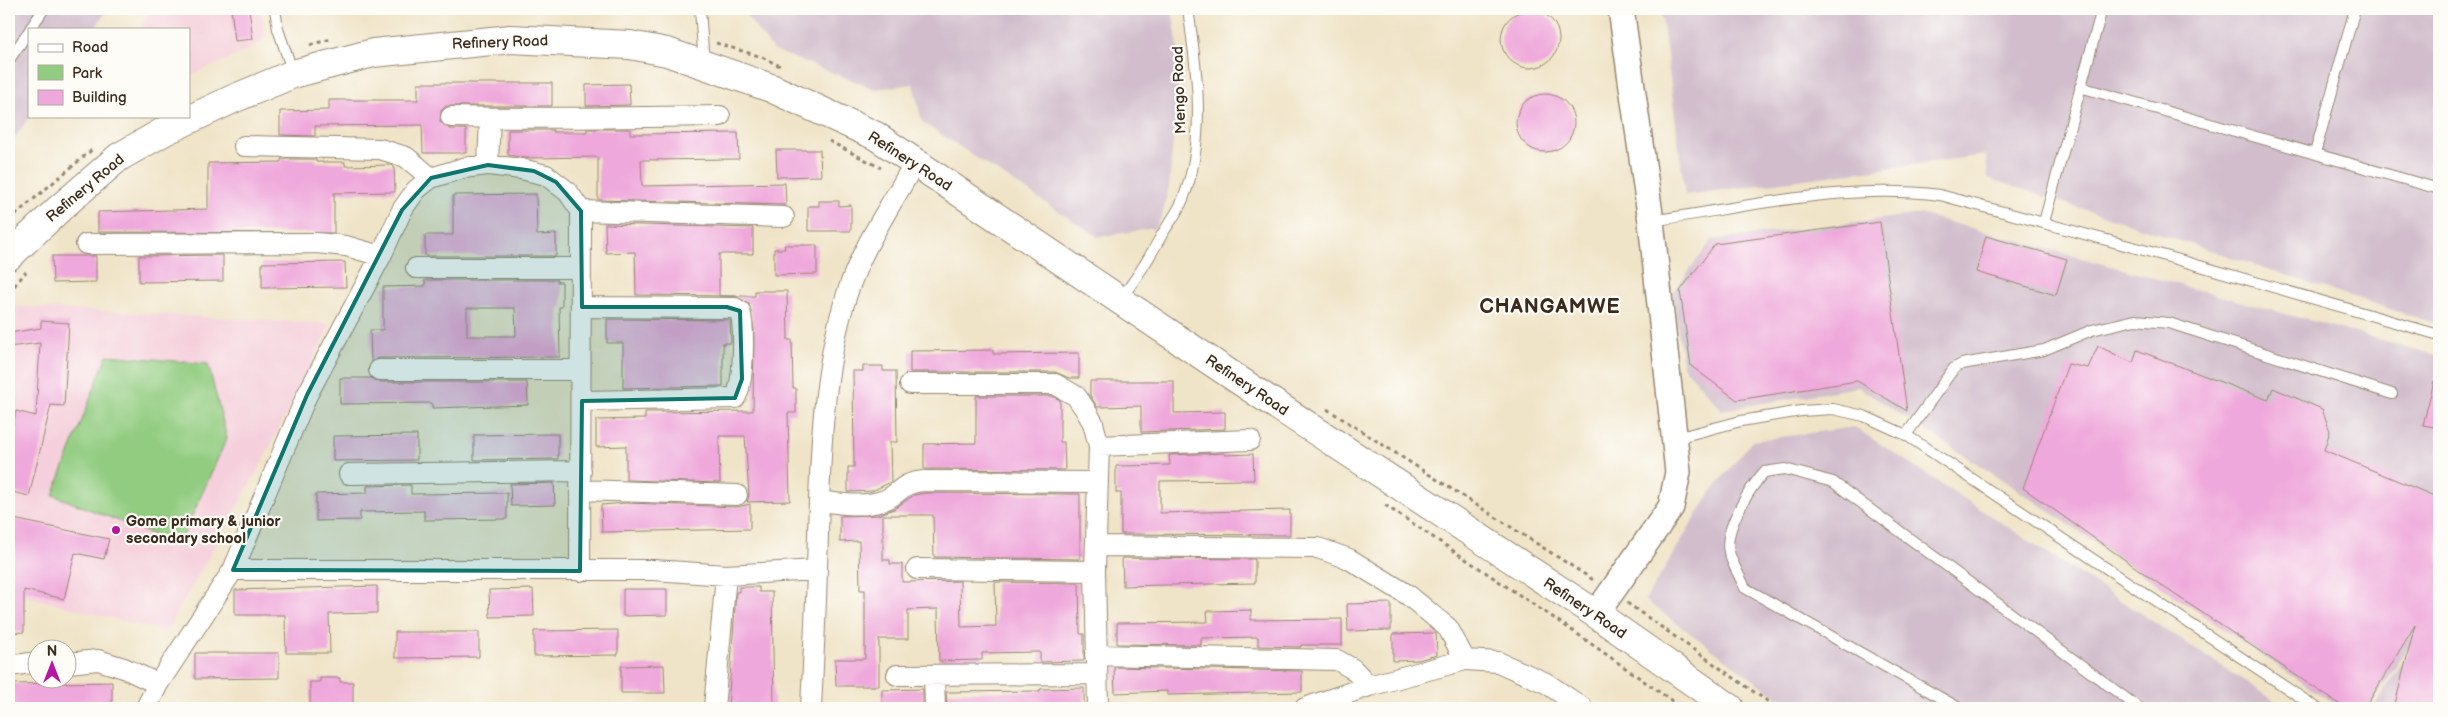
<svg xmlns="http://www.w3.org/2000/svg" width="2448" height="717" font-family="'Balsamiq Sans',sans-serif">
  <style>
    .built { fill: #f5cfdb }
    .industrial { fill: #d1bdcc }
    .green { fill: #91cc80; stroke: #667b4f }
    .building { fill: #efa8db; fill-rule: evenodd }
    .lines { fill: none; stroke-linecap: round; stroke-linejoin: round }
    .service-casing { stroke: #968773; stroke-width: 12 }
    .minor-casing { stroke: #968773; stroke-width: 22 }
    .tertiary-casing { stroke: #968773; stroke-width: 28 }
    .secondary-casing { stroke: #968773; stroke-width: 30 }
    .path { stroke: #968773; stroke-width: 3; stroke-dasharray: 4 4; stroke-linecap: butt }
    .service { stroke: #fff; stroke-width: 10 }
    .minor { stroke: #fff; stroke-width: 20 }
    .tertiary { stroke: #fff; stroke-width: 25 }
    .secondary { stroke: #fff; stroke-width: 28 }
    .marked { fill: #0f766e; fill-opacity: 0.2; stroke: #0f766e; stroke-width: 4; stroke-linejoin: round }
    .poi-dot { fill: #b5179e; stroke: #fdfcf7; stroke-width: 2 }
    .labels { text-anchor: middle; stroke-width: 4.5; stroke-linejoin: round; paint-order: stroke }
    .street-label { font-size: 15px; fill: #3b2a1e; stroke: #fdfcf7 }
    .poi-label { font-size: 15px; font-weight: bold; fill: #3b2a1e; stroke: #fdfcf7; text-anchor: start }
    .district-label { font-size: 20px; font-weight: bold; letter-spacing: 1px; fill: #3b2a1e; stroke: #fdfcf7 }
  </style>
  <rect width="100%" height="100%" fill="#fdfcf7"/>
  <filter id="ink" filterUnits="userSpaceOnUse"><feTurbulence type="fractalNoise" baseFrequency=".02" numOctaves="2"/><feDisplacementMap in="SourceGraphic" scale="10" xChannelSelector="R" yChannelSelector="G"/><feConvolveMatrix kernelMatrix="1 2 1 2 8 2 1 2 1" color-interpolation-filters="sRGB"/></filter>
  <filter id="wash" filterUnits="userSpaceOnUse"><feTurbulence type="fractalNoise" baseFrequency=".0096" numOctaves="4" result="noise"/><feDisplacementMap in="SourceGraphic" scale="20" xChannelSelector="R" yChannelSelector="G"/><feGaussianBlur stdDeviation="1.12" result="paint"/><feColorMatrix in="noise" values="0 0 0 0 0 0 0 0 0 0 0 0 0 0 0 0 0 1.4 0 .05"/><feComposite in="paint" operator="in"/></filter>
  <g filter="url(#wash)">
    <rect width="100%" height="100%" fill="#f0e4c8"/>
    <path class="built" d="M151,9H261L265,39L245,52L189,76V29H140Z
      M12,306L331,324L259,468L166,632L9,592V309Z"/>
    <path class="industrial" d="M9,9H108L94,29H29L30,116L9,146Z
      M741,9H1172L1180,63L1169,186L1162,216L1155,228L1098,237L922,122L913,84L875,89L773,50Z
      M1661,9H2439V325L1988,178L1986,155L1685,195Z
      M1920,214L2439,356V595L2435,609L2368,708H2340L2012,486L1858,387L1722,410L1683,366L1673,292L1712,240Z
      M1854,427L2286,708H1792L1645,600L1711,492L1752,441Z
      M2439,603V708H2373L2437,610Z"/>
    <path class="green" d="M107,355L208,364L227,438L179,545L53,495Z"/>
    <g id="blocks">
      <path class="building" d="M231,9H249L253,39L235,41Z
        M1501 39a29 29 0 1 1 58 0a29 29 0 1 1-58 0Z
        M418,83H552V106H446L441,111L440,122L450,129H466V153H423L422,125L315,126V136L280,135V111L329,110V100H418Z
        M629,84L630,105L586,106V85Z
        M1516 123a29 29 0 1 1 58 0a29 29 0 1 1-58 0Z
        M587,129H630V134L738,133L739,159L641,160L642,186L785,183L786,205L598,200V157L525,158L508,155V130H553V132H587Z
        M776,150H820L821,176L777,177Z
        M281,159H316V162H345V166L392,165L394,166L395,192L334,193V233L98,232V212L208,209V163L281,162Z
        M536,194L537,235L556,234V256H425V235H453V195Z
        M819,201H839V206L851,205V231H808V206H819Z
        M1880,222L1907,411L1857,381L1737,400L1691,366L1680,291L1715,244Z
        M605,224L753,228V254H719V296H755V291H787L788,340H792L793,388H796V413H788L790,501L747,502L749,495L745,436H719L720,483L626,480V446L596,447V420L645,419V412L753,411L754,329L749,304L735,296L636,295L635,252L606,253Z
        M1986,236L2067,259L2056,295L1976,272Z
        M784,245H817V274L774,275V249H785Z
        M223,255V281L139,282V256Z
        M52,256H96V282L53,283Z
        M345,262L346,287L262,288V263Z
        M425,280H557V282H562V307H559L560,357L379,358L371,362L370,330H383V287L425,286ZM467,308H515L516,336H467Z
        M607,319L730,320L731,343H723V386L623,388V343H607Z
        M41,321L69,323L64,406L51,405L29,496L9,491V441L16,411L36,416L40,343L9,347V333L41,328Z
        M2098,346L2133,363L2137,350L2268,400L2273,388L2322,409L2330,431L2324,450L2439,498V708H2394L2415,625L2365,708H2345L2162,586L2023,488L2068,364L2088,368Z
        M993,350V354L1079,353V378H1069L1055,372H910V351Z
        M863,366H883V371H896L897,442H890L891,482L872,491L848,492V467H854L853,371H863Z
        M340,378H371L379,382H527L528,405L432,408V403L340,404Z
        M1090,381H1174V413L1225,412V429L1141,432V406L1097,407L1090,395Z
        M2434,381L2439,382V428L2423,425Z
        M976,396H1052L1060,400V442H1064L1065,470L924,469V444L976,443Z
        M558,434V459L474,460V435Z
        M417,435V460L333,461V436Z
        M1225,453V455L1253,454L1254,480L1160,481V513L1290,510V535L1121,534V493H1116V466L1170,465L1169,455Z
        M554,483L555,505L511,506L510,484Z
        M411,485V494L507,493V519L424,520V511L360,512V520L316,521V494L367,493V486Z
        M925,493L1080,494V559L934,557L933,515H883V560H890V564H902V582L960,581L961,627L996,626L995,582L1079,583L1080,634H1084V661L1040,662V652L982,653V660L939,661L938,609L908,610V639H879V686H836L835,659H865V590H860L859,541L840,542V516L878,515L894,509L914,495Z
        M627,503L737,507L750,504V529L602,532L601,505Z
        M9,518L109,539L104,559L75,553L64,599L24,590V632L9,633Z
        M1122,558L1255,559V583L1123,586Z
        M377,586V613L329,614L330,653H286L285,615H235V590Z
        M739,587H759V592H772L774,708H728L736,592H739Z
        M533,589L534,616L490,617L489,590Z
        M623,589H667V615L623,616Z
        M1391,603V630L1348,631L1347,604Z
        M1251,610V620L1342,619V645H1301V647L1258,646V637L1201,638V645L1117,644V623L1208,622L1207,611Z
        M618,630V655L534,656V631Z
        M395,632H479V657L395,658Z
        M1436,633L1437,655L1418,660L1393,661V634Z
        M195,653H279V678L195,679Z
        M664,665L665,693H621V666Z
        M1114,667L1302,671V692L1167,695V691L1115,693Z
        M320,678H340V682H353V707L310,708V682H320Z
        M112,682V708H9V684Z
        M1084,688V708H947L946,692L1040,691V689Z
        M923,689V708H882V690Z"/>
    </g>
  </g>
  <g filter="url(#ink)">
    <use href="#blocks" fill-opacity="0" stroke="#968773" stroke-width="1"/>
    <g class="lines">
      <g class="service-casing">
        <path id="service" d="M275,9L278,29L293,73
          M700,9L704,64
          M30,29L44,9
          M9,60L29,31
          M2080,87L2439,189
          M2315,153L2355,9
          M1651,221C1746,207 1843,183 1940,195L2162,255L2439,335
          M2044,222L2102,9
          M1120,299C1136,280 1148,260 1160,238C1167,225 1178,213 1183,199C1207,140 1197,69 1188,9
          M1906,435L1954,368L1962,364L2044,350L2092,330L2135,320L2169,323L2392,394
          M1676,438L1741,421L1801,411L1833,409L1864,416L1906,435L2317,708
          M1959,708L1745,588C1740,576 1732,564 1729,552C1723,530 1750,488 1764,472L1785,469L1833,482L2139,708"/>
      </g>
      <g class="minor-casing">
        <path id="minor" d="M451,117C540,119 630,117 720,116
          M244,146L380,149L406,157L431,178
          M488,165L490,118
          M581,211L784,217
          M86,244L317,243L346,246L381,256
          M416,268H580
          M379,370H580
          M910,384H1055L1076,396L1085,409L1093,423L1099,446L1095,571L1098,708
          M582,401L735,398C744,386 745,327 740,311L735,308L582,307
          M1099,446L1250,440
          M349,474L581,471
          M582,490L737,495
          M819,501C839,503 862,508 882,501C901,495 898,483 924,481L1098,482
          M1097,546L1318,548L1349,559L1408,595L1448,628L1465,660
          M917,569L1095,571
          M233,570H654L726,575L817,570
          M1095,655L1337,660L1353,669L1369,686
          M68,663L98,660L124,668L158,684
          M9,666L38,662
          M897,675L1097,674
          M934,675L935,708
          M146,708L158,684L233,570L307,395L381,256L402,210L416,190L431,178L463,168L488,165L521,169L546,175L568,192L581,211L580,571
          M714,708L726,575
          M811,708C813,662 816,615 817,568C820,479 819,379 847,294C862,246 891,206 915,162
          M1305,708L1369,686L1465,660L1498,662L1546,683L1583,708"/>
      </g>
      <g class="tertiary-casing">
        <path id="tertiary" d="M1596,614L1671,507L1678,472L1651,221L1621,9"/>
      </g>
      <g class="secondary-casing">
        <path id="secondary" d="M9,256L60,208L119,157L165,131L233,99L293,74L373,53L511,39L630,45L667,52L771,88L876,136L1258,393L1596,614L1730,708"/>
      </g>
      <path class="path" d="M716,43L762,57L780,66
        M310,45L331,39
        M829,141L881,168
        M9,220L94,148
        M9,292L26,272
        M1327,409L1595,581
        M1385,505L1576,633L1682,708
        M1627,603L1777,708"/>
      <use href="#service" class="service"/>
      <use href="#minor" class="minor"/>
      <use href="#tertiary" class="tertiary"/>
      <use href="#secondary" class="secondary"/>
    </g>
  </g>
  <path class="marked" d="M488,165L534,171L556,182L581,211L582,307H727L740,311L742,379L735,398L582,401L580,571L233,570L307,395L402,210L431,178Z"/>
  <circle class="poi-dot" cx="116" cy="530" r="5"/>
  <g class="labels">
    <g class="street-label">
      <text transform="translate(500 42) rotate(-2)" y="5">Refinery Road</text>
      <text transform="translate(1179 90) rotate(-92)" y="5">Mengo Road</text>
      <text transform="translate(910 161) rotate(33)" y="5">Refinery Road</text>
      <text transform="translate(85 188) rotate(-40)" y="5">Refinery Road</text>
      <text transform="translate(1247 385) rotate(34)" y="5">Refinery Road</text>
      <text transform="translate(1585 608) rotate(34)" y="5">Refinery Road</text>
    </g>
    <g class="poi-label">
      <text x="126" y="526">Gome primary &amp; junior<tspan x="126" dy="17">secondary school</tspan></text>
    </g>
    <g class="district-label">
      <text x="1550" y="313">CHANGAMWE</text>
    </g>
  </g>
  <rect width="2448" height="717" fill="none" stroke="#fdfcf7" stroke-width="30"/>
  <rect x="28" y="28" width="162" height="90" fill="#fdfcf7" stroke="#afa8a0"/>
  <rect x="38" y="44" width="25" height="8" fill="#ffffff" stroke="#afa8a0"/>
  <text x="72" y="52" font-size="15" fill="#3b2a1e">Road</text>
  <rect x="38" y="65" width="25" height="15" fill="#91cc80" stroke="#afa8a0"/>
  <text x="72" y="78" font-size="15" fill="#3b2a1e">Park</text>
  <rect x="38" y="90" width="25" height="15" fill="#efa8db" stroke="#afa8a0"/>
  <text x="72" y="102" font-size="15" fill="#3b2a1e">Building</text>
  <g transform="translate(52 664)"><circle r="24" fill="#fdfcf7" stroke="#afa8a0"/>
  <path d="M0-4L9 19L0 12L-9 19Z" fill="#b5179e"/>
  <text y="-8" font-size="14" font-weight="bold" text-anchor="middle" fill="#3b2a1e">N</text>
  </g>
</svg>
